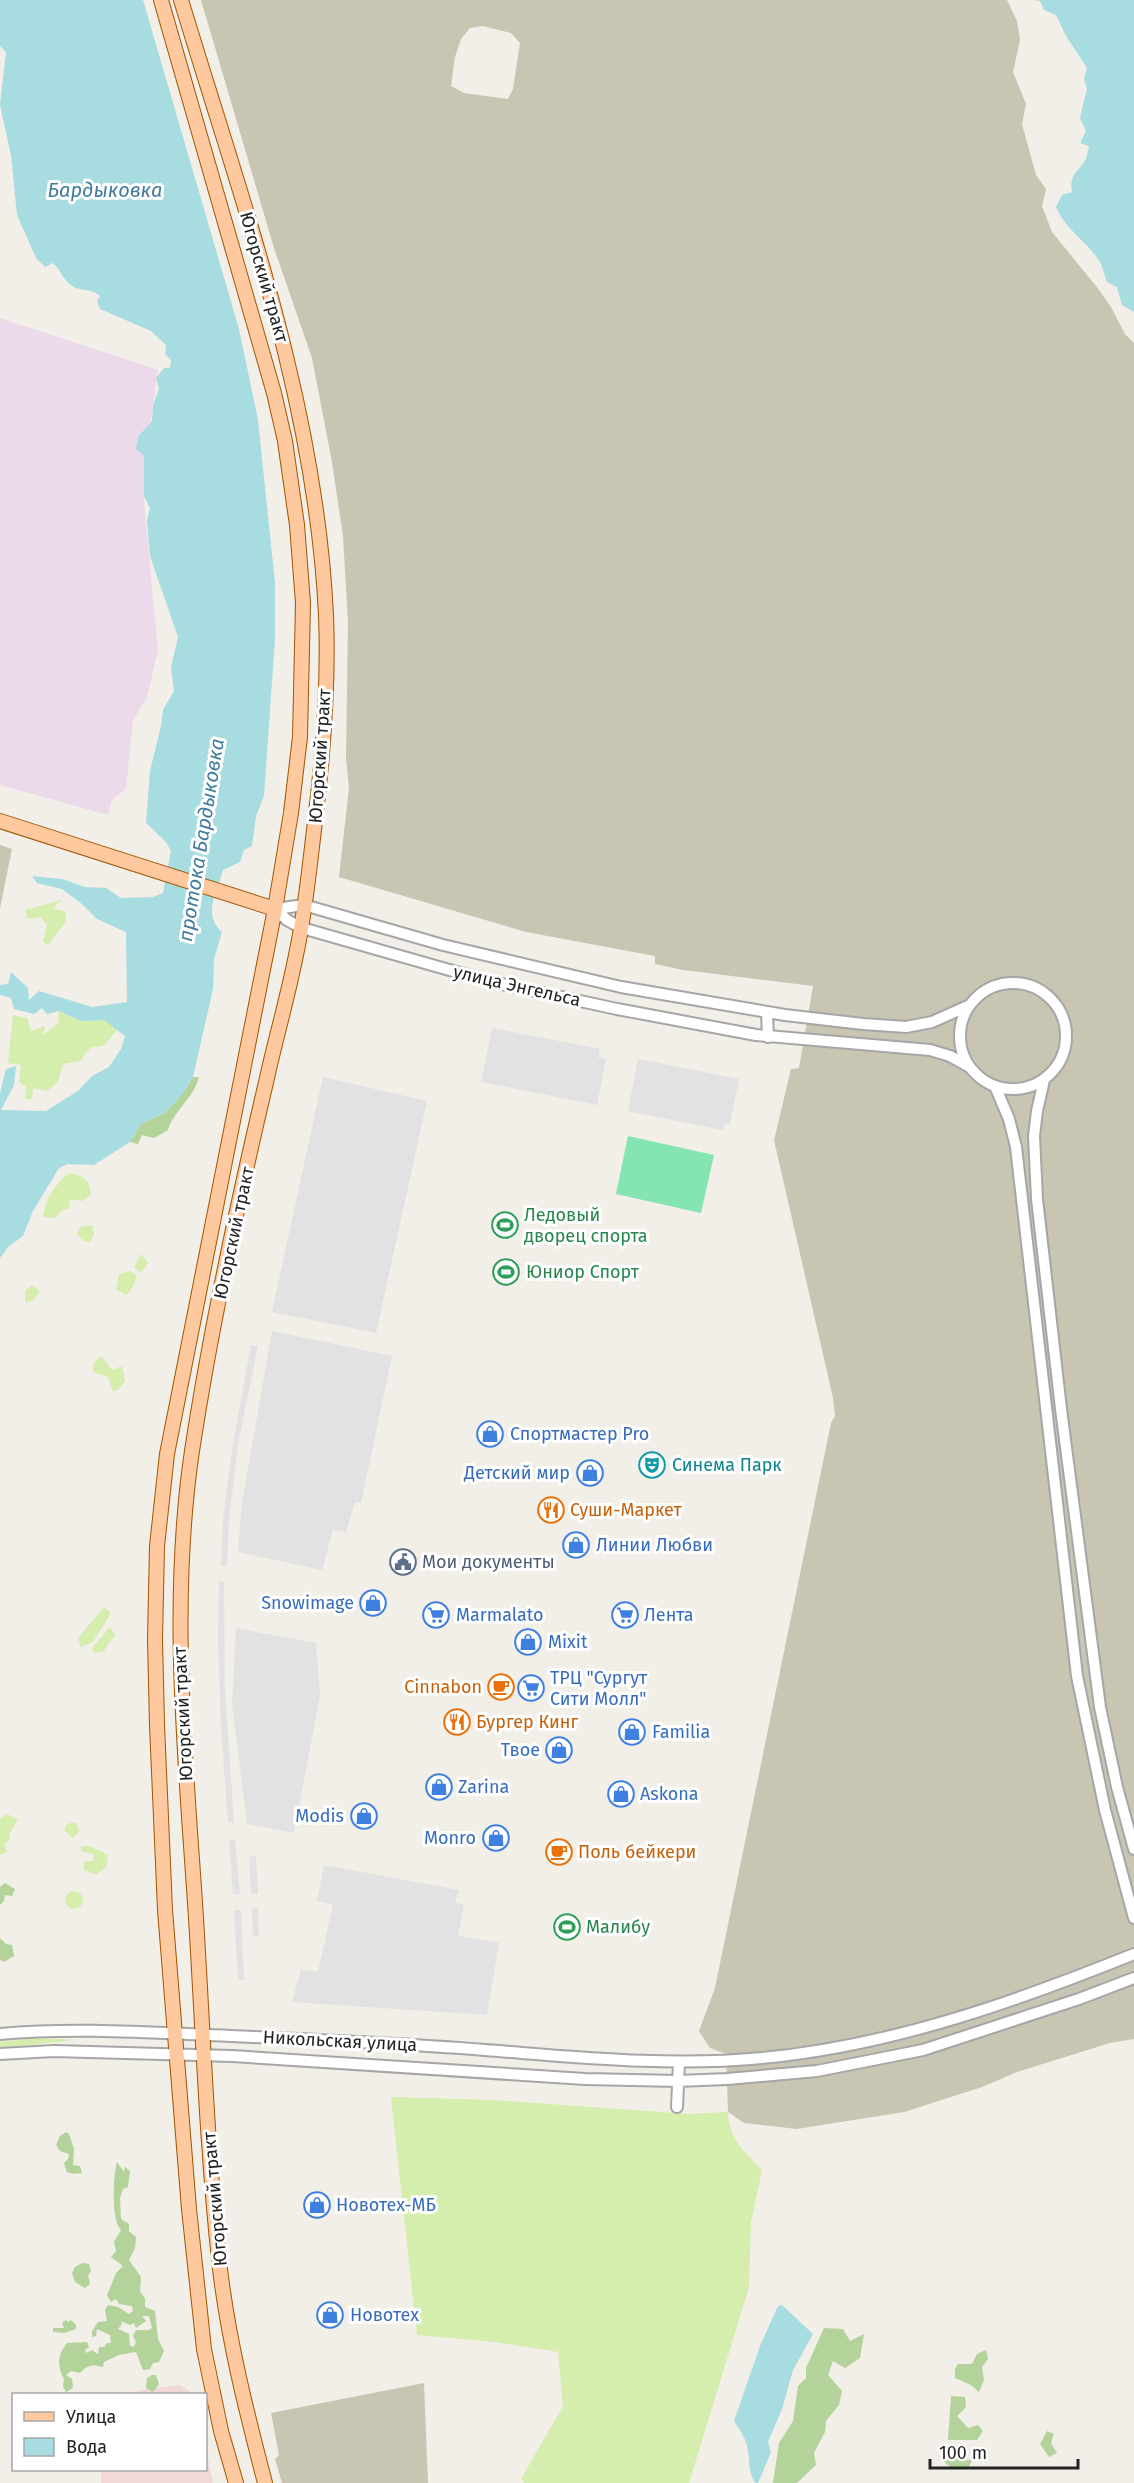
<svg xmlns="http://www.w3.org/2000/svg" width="1134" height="2483" font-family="'Fira Sans',sans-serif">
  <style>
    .commercial { fill: #f3d8da }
    .industrial { fill: #ecdaeb }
    .construction { fill: #c8c5b3; fill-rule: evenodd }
    .grass { fill: #d5edad }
    .forest { fill: #b3d39b; fill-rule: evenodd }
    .pitch { fill: #84e4b2 }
    .parking { fill: #e2e2e2 }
    .water { fill: #a7dce1 }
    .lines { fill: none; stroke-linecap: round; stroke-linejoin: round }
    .minor-casing { stroke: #a6a6a6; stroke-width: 14 }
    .major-casing { stroke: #9f5500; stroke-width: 16 }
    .minor { stroke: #fff; stroke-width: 10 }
    .major { stroke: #ffc9a0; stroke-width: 14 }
    .labels { text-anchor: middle; stroke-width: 6; stroke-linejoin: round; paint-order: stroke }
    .street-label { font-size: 18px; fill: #222; stroke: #fff }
    .leisure-label { font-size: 18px; fill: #27864d; stroke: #fff; text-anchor: start }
    .shop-label { font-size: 18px; fill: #366cbe; stroke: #fff; text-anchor: start }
    .culture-label { font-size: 18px; fill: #0d838f; stroke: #fff; text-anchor: start }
    .food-label { font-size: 18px; fill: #c56008; stroke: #fff; text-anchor: start }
    .service-label { font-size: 18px; fill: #4e5e75; stroke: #fff; text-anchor: start }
    .water-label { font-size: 20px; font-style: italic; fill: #407c9e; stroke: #fff }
  </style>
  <rect width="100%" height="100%" fill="#f2eee8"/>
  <path class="commercial" d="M180,2385L194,2394H123L142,2390Z
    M206,2448L213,2483H101V2470H206Z"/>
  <path class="industrial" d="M0,318L158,370L144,469V503L158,650L147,697L133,720L126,789L112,800L108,815L0,785Z"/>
  <path class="construction" d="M201,0H1007L1017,21L1020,40L1013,72L1026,104L1022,124L1036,175L1046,189L1042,206L1052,232L1096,286L1111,307L1125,334L1134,343V2039L1110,2043L1017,2072L982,2087L904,2112L797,2129L744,2123L728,2112L726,2054L710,2048L699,2031L715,1988L831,1423L835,1416L833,1398L774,1140L791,1069L799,1068L813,986L683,970L655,964V956L526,932L339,877L349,788L346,758L348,622L343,536L332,462L312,358L274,248ZM483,26L511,33L520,43L513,89L508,99L464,93L451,86L455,57L461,39L470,28Z
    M0,845L12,849L0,908Z
    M424,2383L428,2483H282L275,2459L279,2455L271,2413Z"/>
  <path class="grass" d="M61,900L53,908L66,912V921L48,945L43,942L47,924L40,917L28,919L25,910Z
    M59,1011L81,1021L104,1020L118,1029L104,1045L90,1048L80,1061L63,1064L58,1082L47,1091L33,1088L32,1099H25L26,1087L19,1082L21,1065L8,1063L13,1015L27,1018L31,1031L45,1026L43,1035L58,1024Z
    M69,1173C84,1176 90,1179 91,1195L82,1201L70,1199L69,1208L61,1211L55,1218L43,1217C45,1198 55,1185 69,1173Z
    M92,1225L94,1234L90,1243L81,1239L77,1233L80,1227Z
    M141,1254L148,1263L141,1273L134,1267Z
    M130,1271L137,1276L132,1288L126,1295L116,1289L119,1274Z
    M32,1285L40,1291L33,1300L25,1303V1291Z
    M101,1356L112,1370L122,1366L125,1381L118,1390L113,1391L108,1377L93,1372V1364Z
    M104,1607L111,1613L93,1642L81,1647L78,1638Z
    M110,1627L115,1635L103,1652L94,1653L92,1648Z
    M7,1814L18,1820L10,1833V1839L4,1844L7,1852L0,1855V1819Z
    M76,1822L79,1832L73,1838L64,1830L67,1824Z
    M81,1846H89L108,1855L106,1867L96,1875L83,1869L85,1861H93V1854L81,1851Z
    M65 1900a9 9 0 1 1 18 0a9 9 0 1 1-18 0Z
    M36,2038L75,2040L0,2048V2042Z
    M391,2097L494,2100L689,2114L728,2112C729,2140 744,2151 762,2170L751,2222L749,2287L689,2483H525L521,2479L563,2406L558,2352L495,2342L417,2335Z"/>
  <path class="forest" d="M193,1077H199C194,1098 174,1110 168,1130L154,1138L142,1135L138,1144L130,1142L141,1124L166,1112L183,1093Z
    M5,1883L15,1889L12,1896L5,1895L4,1901L0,1905V1887Z
    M0,1938L6,1944L12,1945L14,1956L4,1962L0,1960Z
    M66,2132L69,2134L74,2149L73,2165L80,2166L82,2173L74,2174L67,2172L64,2163L68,2159L69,2154L60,2151L56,2145L60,2136Z
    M117,2162L124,2172L125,2167L130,2171L128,2187L123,2189L120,2198L121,2219L129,2224V2231L136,2237L135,2248L129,2260L141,2277L140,2292L145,2298V2307L155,2311L158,2339L164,2351L159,2362L153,2363L150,2369L143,2370L136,2352L119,2355L104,2362L103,2367C92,2364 87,2365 80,2373L71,2371L66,2375L72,2379L73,2388L66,2392L63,2386L64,2379C57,2366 57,2355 67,2343L87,2342L89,2347L85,2350L86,2353L92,2350L98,2354L99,2347H104L107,2343H111L110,2335L97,2329L96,2336L92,2337V2331L98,2322L107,2321L105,2310L108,2305L118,2307L129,2314L133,2311L132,2306L119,2304L116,2299L111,2302L107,2295L116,2273L123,2266L111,2257L116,2251L114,2242L121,2230C111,2220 113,2176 117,2162ZM142,2316H149L152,2328L149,2330H136L133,2336L136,2342L134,2347L130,2346L129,2334L118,2329L122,2324L121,2321L130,2325L134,2323L136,2328L146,2321Z
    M82,2263L89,2264L91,2271L88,2275L90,2284L85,2288L75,2282L72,2273L75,2267Z
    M66,2320L68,2322L71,2320L76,2325V2329L64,2333L53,2332V2328H64L62,2323Z
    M824,2328L843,2329L850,2341L864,2334L860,2358L845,2368L833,2361L828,2375L842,2391L839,2405L826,2421L825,2432L814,2453L816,2465L797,2483H773L779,2443L793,2421L798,2386L806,2378V2368Z
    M986,2350L988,2359L982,2367L984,2380L979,2392L971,2385L955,2378V2369L958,2364H972L977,2354Z
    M152,2375H156L159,2384L153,2392L146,2388L147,2378Z
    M951,2396L965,2397L966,2407L957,2416L968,2428L978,2425L983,2431L977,2440H948Z
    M1047,2431L1054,2434L1051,2443L1057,2453L1049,2457L1040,2444Z
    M960,2451L963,2461L973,2459L968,2468L953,2469L942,2460L951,2452Z"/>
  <path class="pitch" d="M628,1136L714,1155L701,1213L616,1194Z"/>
  <path class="parking" d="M492,1028L600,1049L598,1057L606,1059L597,1105L481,1082Z
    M638,1059L739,1079L730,1124L724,1123L723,1130L628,1111Z
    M323,1077L427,1101L376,1333L272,1312Z
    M272,1331L392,1356L361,1503L355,1502L346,1532L333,1530L322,1570L238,1552L242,1503Z
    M251,1345L258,1346L238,1444L229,1521L227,1567L221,1565L223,1519L233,1443Z
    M219,1581H224L225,1689L234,1823H228L221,1728L218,1639Z
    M236,1628L316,1643L320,1696L294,1833L247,1824L232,1704Z
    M235,1839L240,1894H233L229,1840Z
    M256,1856L258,1894H251L249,1857Z
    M324,1865L459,1890L455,1902L464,1905L458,1936L499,1943L487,2015L292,2002L301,1969L318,1972L333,1905L317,1901Z
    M258,1907L259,1936H253L252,1908Z
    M234,1910H241L244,1980H238Z"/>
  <path class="water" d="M0,0H143L239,329L258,420L275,583V639L264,796L256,816L252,846L244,850L240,862L223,870C217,893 202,914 222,932L214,959L213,989L193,1077L183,1093L166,1112L141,1124L130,1142L94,1165L68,1164L59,1168L33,1211L23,1236L8,1247L0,1258V1093L6,1069L16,1066L14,1085L1,1110L46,1111L78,1091L92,1076L109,1067L121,1049L125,1036L104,1020L81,1021L59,1011L47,1014L42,1008L34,1014L14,1009L11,998L0,995V985L8,984L11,972L28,988L29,1000L39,991L92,1007L127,1002L126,932L97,919L82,904L62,889L37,883L32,876L62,879L85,887L106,888L121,898L153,897L163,893L171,851L166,842L146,823L150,771L161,726L163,710L174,691L171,667L178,637L150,556L147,520L150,508L144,496V456L136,449L138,437L152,421L153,405L159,389L156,378L164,368H170L171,360L165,354L166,345L151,331L100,309L97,301L100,296C90,287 81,292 72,286C63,280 61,270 53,263L45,267L36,258L17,215L11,155L0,105L6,52L0,46Z
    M1033,0H1134V312L1122,305L1117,287L1107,282C1104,275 1103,265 1098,259C1085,240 1065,229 1056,207L1062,195L1072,192C1069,175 1077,173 1085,161C1087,157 1088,151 1089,146L1080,143L1086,131L1080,118L1087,89L1084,79L1087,68L1066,36L1056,15L1044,10L1040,1Z
    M782,2305L813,2334L793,2370L782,2409L768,2442L771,2452L758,2483H755C748,2469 750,2465 748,2451C747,2440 740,2430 734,2421L760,2346L778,2306Z"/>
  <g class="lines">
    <g class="minor-casing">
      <path id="minor" d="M275,909L287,920L302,928L488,981L617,1009L756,1035L930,1050L950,1056L970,1067
        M275,909L304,905L443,945L621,987L785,1015L863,1024L906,1027L932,1022L970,1005
        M960 1036a53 53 0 1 1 106 0a53 53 0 1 1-106 0Z
        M767,1013L768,1037
        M1044,1080L1037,1111L1034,1136L1037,1199L1061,1409L1100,1707L1117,1787L1134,1849
        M995,1086L1009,1119L1016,1147L1077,1676L1105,1810L1134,1918
        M0,2034C77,2027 154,2033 231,2036C316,2040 400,2043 485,2050C577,2057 670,2067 762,2058C891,2046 1015,2002 1134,1954
        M0,2054L54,2051L232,2056L585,2079L678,2081L727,2079L817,2071L923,2050L1079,1999L1134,1978
        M677,2107L679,2062"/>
    </g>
    <g class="major-casing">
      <path id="major" d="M161,0L274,393L285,441L297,525L303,603L300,737L291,813L275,909L167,1454L157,1546L155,1640L157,1725L165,1910L189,2209L204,2349L221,2431L236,2483
        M181,0C242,202 316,403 326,615C329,687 323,758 314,830C309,871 305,914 296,955C288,996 276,1037 267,1078C238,1201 211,1326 192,1451C169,1606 186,1763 196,1918C203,2032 207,2147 219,2260C227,2335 246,2410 265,2483
        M0,821L275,909"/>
    </g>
    <use href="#minor" class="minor"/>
    <use href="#major" class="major"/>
  </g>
  <defs>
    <g id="stadium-ring" transform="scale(1.35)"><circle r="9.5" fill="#fff" stroke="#2e9e5b" stroke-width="1.5"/><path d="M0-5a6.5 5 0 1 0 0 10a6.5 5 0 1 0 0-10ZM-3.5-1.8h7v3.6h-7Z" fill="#2e9e5b"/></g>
    <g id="shop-ring" transform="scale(1.35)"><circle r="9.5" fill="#fff" stroke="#3f7fe0" stroke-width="1.5"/><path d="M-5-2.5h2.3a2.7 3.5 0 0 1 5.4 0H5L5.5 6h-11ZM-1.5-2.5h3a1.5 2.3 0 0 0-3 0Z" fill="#3f7fe0"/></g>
    <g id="theatre-ring" transform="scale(1.35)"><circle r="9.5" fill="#fff" stroke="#0f9aa8" stroke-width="1.5"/><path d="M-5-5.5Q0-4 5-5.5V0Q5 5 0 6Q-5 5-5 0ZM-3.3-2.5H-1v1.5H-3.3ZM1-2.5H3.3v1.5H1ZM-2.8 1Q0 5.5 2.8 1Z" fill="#0f9aa8"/></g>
    <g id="restaurant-ring" transform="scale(1.35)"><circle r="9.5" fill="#fff" stroke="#e8710a" stroke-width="1.5"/><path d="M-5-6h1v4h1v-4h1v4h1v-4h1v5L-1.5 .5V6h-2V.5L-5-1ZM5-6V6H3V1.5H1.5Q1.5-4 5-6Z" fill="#e8710a"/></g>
    <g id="civic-ring" transform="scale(1.35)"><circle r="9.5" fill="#fff" stroke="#5c6f8a" stroke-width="1.5"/><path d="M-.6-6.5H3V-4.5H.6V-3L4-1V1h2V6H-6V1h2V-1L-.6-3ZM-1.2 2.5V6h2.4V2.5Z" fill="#5c6f8a"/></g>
    <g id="supermarket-ring" transform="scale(1.35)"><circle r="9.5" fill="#fff" stroke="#3f7fe0" stroke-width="1.5"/><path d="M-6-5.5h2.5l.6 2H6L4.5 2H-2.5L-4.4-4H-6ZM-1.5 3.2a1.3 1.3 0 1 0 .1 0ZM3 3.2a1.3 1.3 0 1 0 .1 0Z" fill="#3f7fe0"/></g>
    <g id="cafe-ring" transform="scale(1.35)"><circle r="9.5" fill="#fff" stroke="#e8710a" stroke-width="1.5"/><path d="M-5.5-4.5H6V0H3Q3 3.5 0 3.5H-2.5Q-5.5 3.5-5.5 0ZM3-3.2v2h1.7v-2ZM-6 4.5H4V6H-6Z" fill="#e8710a"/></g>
  </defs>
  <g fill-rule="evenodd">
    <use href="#stadium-ring" x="505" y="1225"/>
    <use href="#stadium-ring" x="506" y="1272"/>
    <use href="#shop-ring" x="490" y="1434"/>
    <use href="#theatre-ring" x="652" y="1465"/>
    <use href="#shop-ring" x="590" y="1473"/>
    <use href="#restaurant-ring" x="551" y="1510"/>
    <use href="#shop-ring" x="576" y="1545"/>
    <use href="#civic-ring" x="403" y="1562"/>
    <use href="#shop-ring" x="373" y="1603"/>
    <use href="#supermarket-ring" x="436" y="1615"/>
    <use href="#supermarket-ring" x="625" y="1615"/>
    <use href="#shop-ring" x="528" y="1642"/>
    <use href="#cafe-ring" x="501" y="1687"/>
    <use href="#supermarket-ring" x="531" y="1688"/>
    <use href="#restaurant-ring" x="457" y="1722"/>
    <use href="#shop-ring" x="632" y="1732"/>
    <use href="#shop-ring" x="559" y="1750"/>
    <use href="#shop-ring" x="439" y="1787"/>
    <use href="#shop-ring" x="621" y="1794"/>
    <use href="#shop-ring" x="364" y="1816"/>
    <use href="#shop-ring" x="496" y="1838"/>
    <use href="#cafe-ring" x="559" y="1852"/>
    <use href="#stadium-ring" x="567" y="1927"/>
    <use href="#shop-ring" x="317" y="2205"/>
    <use href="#shop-ring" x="330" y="2315"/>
  </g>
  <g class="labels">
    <g class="street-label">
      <text transform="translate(264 277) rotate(74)" y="6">Югорский тракт</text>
      <text transform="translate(320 756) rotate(-86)" y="6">Югорский тракт</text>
      <text transform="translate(517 986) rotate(13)" y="6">улица Энгельса</text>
      <text transform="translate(234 1233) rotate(-78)" y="6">Югорский тракт</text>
      <text transform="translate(183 1714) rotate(-93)" y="6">Югорский тракт</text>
      <text transform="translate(340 2041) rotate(3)" y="6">Никольская улица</text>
      <text transform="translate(215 2199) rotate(-95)" y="6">Югорский тракт</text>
    </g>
    <g class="leisure-label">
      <text x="524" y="1221">Ледовый<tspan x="524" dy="21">дворец спорта</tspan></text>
      <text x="526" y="1278">Юниор Спорт</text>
      <text x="586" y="1933">Малибу</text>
    </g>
    <g class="shop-label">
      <text x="510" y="1440">Спортмастер Pro</text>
      <text x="570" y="1479" text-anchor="end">Детский мир</text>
      <text x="596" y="1551">Линии Любви</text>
      <text x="354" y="1609" text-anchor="end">Snowimage</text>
      <text x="456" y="1621">Marmalato</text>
      <text x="644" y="1621">Лента</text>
      <text x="548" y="1648">Mixit</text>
      <text x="550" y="1684">ТРЦ "Сургут<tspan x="550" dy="21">Сити Молл"</tspan></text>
      <text x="652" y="1738">Familia</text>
      <text x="540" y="1756" text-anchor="end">Твое</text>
      <text x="458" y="1793">Zarina</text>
      <text x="640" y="1800">Askona</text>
      <text x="344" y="1822" text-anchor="end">Modis</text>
      <text x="476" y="1844" text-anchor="end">Monro</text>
      <text x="336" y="2211">Новотех-МБ</text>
      <text x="350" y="2321">Новотех</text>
    </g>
    <g class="culture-label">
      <text x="672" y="1471">Синема Парк</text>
    </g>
    <g class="food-label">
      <text x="570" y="1516">Суши-Маркет</text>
      <text x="482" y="1693" text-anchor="end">Cinnabon</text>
      <text x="476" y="1728">Бургер Кинг</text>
      <text x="578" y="1858">Поль бейкери</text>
    </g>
    <g class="service-label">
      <text x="422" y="1568">Мои документы</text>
    </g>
    <g class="water-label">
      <text x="105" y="197">Бардыковка</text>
      <text transform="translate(201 840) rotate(-81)" y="7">протока Бардыковка</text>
    </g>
  </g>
  <rect x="12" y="2393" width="195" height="78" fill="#ffffff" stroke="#a7a7a7" stroke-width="1.5"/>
  <rect x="24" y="2412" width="30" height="9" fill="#ffc9a0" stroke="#a7a7a7" stroke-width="1.5"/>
  <text x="66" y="2423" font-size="18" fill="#222222">Улица</text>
  <rect x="24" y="2438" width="30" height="18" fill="#a7dce1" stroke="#a7a7a7" stroke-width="1.5"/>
  <text x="66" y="2453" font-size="18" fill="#222222">Вода</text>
  <path d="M930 2459v9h148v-9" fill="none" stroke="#222222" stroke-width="3"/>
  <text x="939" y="2459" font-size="18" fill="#222222" stroke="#ffffff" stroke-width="4.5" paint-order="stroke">100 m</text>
</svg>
